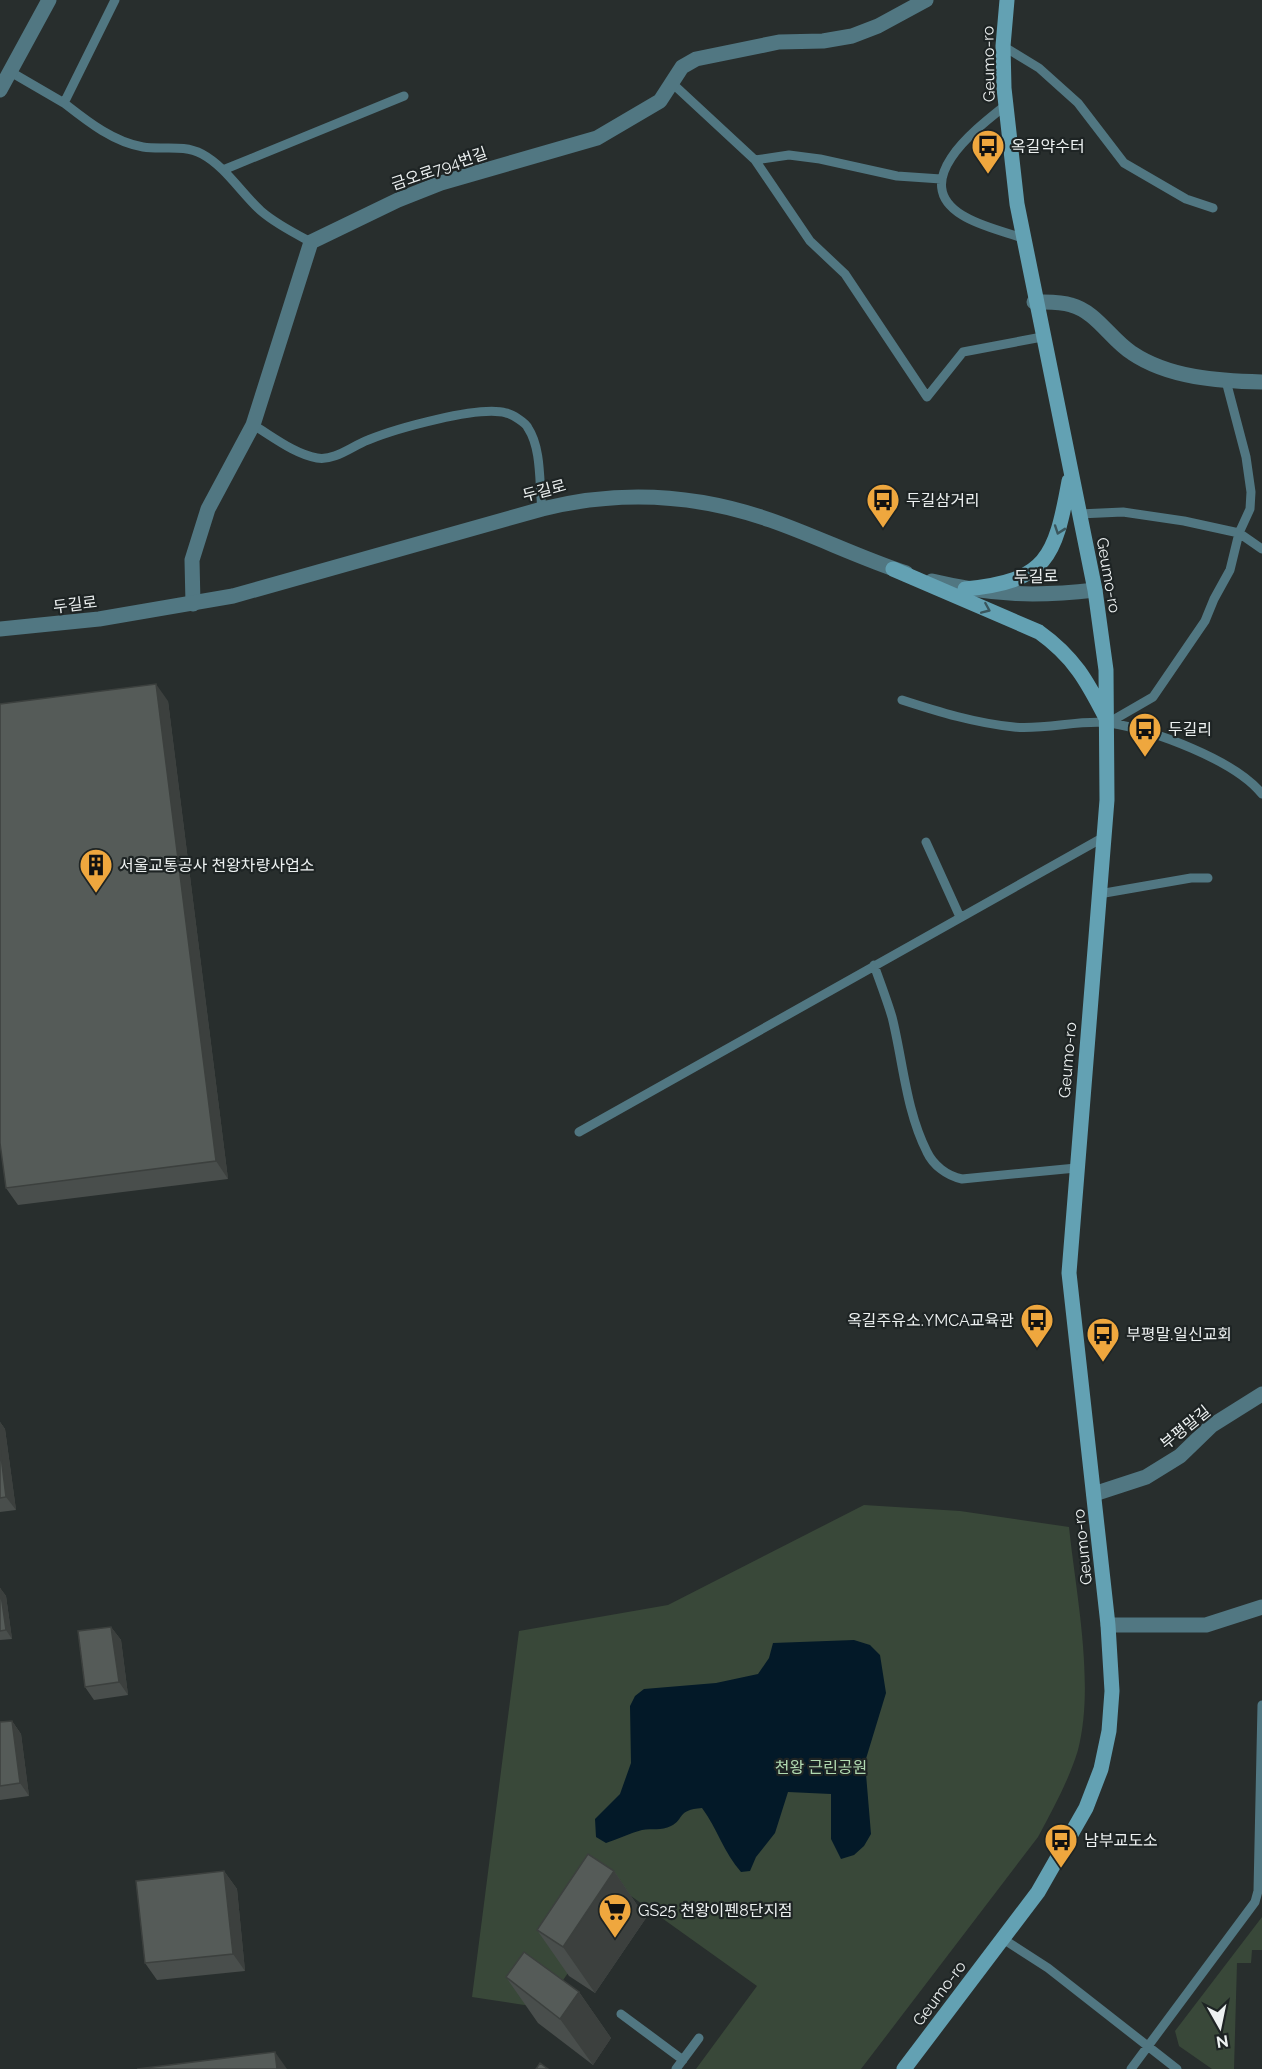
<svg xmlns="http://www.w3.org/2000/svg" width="1262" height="2069" font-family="Raleway,'Noto Sans KR',sans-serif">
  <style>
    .green { fill: #394839 }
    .water { fill: #031928 }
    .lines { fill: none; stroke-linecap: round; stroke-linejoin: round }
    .service { stroke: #517782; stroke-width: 9 }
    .minor { stroke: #517782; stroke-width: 15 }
    .tertiary { stroke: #517782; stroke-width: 15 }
    .secondary { stroke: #63a1b3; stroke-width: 15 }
    .wall { fill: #494e4c }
    .shaded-wall { fill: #3c403e }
    .building { fill: #555b58; stroke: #3c403e; stroke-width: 1.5 }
    .oneway { stroke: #3a565d }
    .labels { text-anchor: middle; stroke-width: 4.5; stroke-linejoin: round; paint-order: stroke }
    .street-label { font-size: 16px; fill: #edf1f1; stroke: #1e2424 }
    .poi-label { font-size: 16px; fill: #edf1f1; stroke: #1e2424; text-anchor: start }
    .park-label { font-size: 16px; fill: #b1dab1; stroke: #1e2424 }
  </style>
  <rect width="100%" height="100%" fill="#282e2d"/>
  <path class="green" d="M864,1505L960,1511L1069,1527C1076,1594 1095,1685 1078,1750C1069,1780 1053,1809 1038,1837L861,2069H696L757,1986L624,1891L544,2008L472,1997L519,1631L668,1605Z
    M1262,1917V1950H1252L1251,1963H1237L1234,2069H1212L1179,2046L1175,2031Z"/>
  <path class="water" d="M854,1640L870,1645L880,1655L886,1693L865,1762L871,1834L864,1846L854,1855L841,1859L831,1839V1794L788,1792L775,1833L756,1857L750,1871L741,1872C724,1853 717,1828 702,1808C676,1810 685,1819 671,1826C661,1831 652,1828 642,1830C630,1833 618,1839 606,1843L596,1837L595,1819L620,1794L631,1763L630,1706L635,1696L644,1689L716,1683L758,1674L769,1658L773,1643Z"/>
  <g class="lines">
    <path class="service" d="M1003,46L1039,68L1078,103L1124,163L1186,199L1213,208
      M9,71L64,103L115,0
      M673,84L755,160L810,241L845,274L927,397L963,352L1042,337
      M64,103C87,121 113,142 143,147C163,150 183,144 202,154C226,167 241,193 261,211C276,224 294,233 311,242
      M1006,105C977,128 907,181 962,215C979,226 1003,231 1022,238
      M755,160L789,155L820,159L897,176L941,179
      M223,170L404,96
      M253,425C272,436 294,454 317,458C335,461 352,446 368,440C395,429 479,405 506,413C512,414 526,423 528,428C542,449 539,485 542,509
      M1079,514L1123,512L1184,521L1239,533L1262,549
      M902,700C939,712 975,723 1014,727C1045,730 1083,719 1110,723C1153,730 1235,760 1262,794
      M1108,723L1153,697L1205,621L1214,599L1230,570L1239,533L1250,509L1251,492L1246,457L1226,381
      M926,842L960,917
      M1099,894L1191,878H1208
      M874,965C880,982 887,1000 892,1017C903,1061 906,1111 927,1152C933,1165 947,1176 962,1179L1076,1168
      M579,1132L1104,837
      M1003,1939L1048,1968L1177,2069
      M621,2014L683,2060
      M676,2069L699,2038
      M1131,2069L1255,1902L1258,1891L1262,1705"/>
    <path class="minor" d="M1034,302C1046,302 1060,301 1071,305C1097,312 1110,339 1132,353C1169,378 1219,381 1262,382
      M193,604L192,560L208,509L253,425L311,242L398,200L441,183L597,138L660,101L682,67L696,59L779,42L823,41L852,36L878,26L926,0
      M1094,1494L1146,1477L1180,1456L1211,1426L1262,1394
      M1108,1625H1206L1262,1607"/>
    <path class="tertiary" d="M0,90L49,0
      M932,581C991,595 1034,597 1095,590
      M0,629L99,619L233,596L542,509C618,490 696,494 770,520C816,536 860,558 906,573"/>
    <path class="secondary" d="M893,569L1039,632C1074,657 1087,681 1106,718
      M965,589C1047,581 1055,558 1069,481
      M904,2069L1038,1892L1086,1808L1101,1769L1109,1731L1112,1691L1108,1625L1069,1273L1107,800L1106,670L1095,590L1017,204L1004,88L1003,46L1007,0"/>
  </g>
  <path class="wall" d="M168,701L228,1179L18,1205L6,1188Z
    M0,1422L5,1429L16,1510L0,1512Z
    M0,1588L6,1596L12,1639L0,1640Z
    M111,1627L121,1640L128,1695L94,1700L85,1687Z
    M12,1721L21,1734L29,1796L0,1800V1722Z
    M224,1871L237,1889L245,1971L157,1980L145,1963Z
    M614,1871L646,1918L595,1993L569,1976L537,1930Z
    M506,1977L579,1992L611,2038L593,2065L538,2023Z"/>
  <path class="shaded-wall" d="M156,684L168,701L228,1179L216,1161Z
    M0,1422L5,1429L16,1510L6,1497L0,1448Z
    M0,1588L6,1596L12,1639L6,1630Z
    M111,1627L121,1640L128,1695L119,1682Z
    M12,1721L21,1734L29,1796L20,1783Z
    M224,1871L237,1889L245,1971L233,1954Z
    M614,1871L646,1918L595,1993L563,1947Z
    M579,1992L611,2038L593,2065L560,2019Z
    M275,2052L287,2069H277Z"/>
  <path class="building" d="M156,684L216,1161L6,1188L0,1143V704Z
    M0,1448L6,1497L0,1498Z
    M0,1588L6,1630L0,1631Z
    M111,1627L119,1682L85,1687L78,1631Z
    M12,1721L20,1783L0,1786V1722Z
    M588,1854L614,1871L563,1947L537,1930Z
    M224,1871L233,1954L145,1963L136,1881Z
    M524,1952L579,1992L560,2019L506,1977Z
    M275,2052L277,2069H137Z
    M540,2063L548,2069H536Z"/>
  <defs><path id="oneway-chevron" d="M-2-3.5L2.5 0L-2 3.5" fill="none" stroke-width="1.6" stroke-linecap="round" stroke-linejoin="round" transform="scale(1.5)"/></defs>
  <g class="oneway">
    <use href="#oneway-chevron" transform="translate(1059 530) rotate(109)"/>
    <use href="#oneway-chevron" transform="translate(986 609) rotate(23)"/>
  </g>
  <defs>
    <g id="bus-pin" transform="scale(1.725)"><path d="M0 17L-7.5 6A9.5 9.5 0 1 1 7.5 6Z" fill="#efa73e" stroke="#1e2424"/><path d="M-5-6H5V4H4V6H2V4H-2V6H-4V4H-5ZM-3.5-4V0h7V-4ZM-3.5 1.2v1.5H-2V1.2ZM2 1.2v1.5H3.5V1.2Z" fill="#111"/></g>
    <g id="building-pin" transform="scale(1.725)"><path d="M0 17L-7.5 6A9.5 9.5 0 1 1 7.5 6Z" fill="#efa73e" stroke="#1e2424"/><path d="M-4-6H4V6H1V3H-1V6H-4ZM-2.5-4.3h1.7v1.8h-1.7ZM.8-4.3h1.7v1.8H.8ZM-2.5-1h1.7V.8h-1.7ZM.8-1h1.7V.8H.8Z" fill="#111"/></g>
    <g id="supermarket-pin" transform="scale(1.725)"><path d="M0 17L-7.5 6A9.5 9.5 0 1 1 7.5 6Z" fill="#efa73e" stroke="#1e2424"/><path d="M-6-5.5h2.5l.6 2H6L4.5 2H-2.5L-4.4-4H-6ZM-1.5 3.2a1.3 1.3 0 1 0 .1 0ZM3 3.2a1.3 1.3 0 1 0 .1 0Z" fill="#111"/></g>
  </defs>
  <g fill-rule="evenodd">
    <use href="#bus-pin" x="988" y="146"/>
    <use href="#bus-pin" x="883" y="500"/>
    <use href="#bus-pin" x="1145" y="729"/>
    <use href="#building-pin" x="96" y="865"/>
    <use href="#bus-pin" x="1037" y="1320"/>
    <use href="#bus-pin" x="1103" y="1334"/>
    <use href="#bus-pin" x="1061" y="1840"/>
    <use href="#supermarket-pin" x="615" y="1910"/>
  </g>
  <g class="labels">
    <g class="street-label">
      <text transform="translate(988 64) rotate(-91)" y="6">Geumo-ro</text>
      <text transform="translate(439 168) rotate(-19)" y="6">금오로794번길</text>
      <text transform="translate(544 490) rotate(-15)" y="6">두길로</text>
      <text transform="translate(1109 575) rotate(80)" y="6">Geumo-ro</text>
      <text transform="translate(1036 576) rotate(-1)" y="6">두길로</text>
      <text transform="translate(75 604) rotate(-7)" y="6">두길로</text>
      <text transform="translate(1067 1060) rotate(-85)" y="6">Geumo-ro</text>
      <text transform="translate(1185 1427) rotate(-39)" y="6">부평말길</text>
      <text transform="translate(1082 1547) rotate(-96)" y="6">Geumo-ro</text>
      <text transform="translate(939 1993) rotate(-53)" y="6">Geumo-ro</text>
    </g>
    <g class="poi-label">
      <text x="1011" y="152">옥길약수터</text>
      <text x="906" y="506">두길삼거리</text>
      <text x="1168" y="735">두길리</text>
      <text x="119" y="871">서울교통공사 천왕차량사업소</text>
      <text x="1014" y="1326" text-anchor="end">옥길주유소.YMCA교육관</text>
      <text x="1126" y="1340">부평말.일신교회</text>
      <text x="1084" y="1846">남부교도소</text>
      <text x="638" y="1916">GS25 천왕이펜8단지점</text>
    </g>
    <g class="park-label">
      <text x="821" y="1773">천왕 근린공원</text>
    </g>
  </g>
  <g transform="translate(1220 2027) rotate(171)" stroke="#1e2424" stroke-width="4.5" paint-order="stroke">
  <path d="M0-4.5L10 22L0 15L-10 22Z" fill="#edf1f1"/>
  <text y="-9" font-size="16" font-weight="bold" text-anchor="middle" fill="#edf1f1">N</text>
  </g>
</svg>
